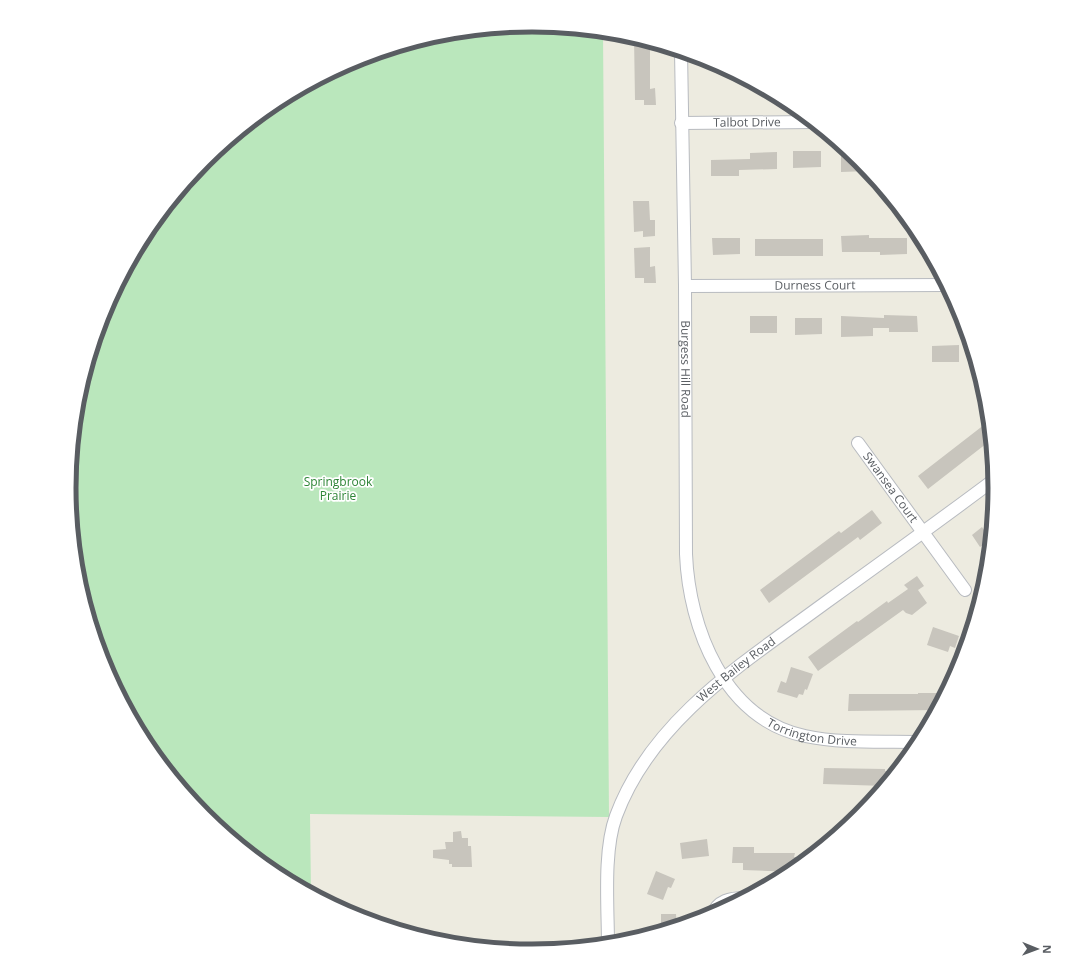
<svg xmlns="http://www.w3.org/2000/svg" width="1065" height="977" font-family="'Open Sans',sans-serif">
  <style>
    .green { fill: #bae7bc }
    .building { fill: #c8c5bd }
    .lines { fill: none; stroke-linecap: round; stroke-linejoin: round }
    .minor-casing { stroke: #b8bbc0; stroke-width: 14 }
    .minor { stroke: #fff; stroke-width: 12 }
    .labels { text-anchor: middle; stroke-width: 3.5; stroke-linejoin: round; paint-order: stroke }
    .street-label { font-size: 12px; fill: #595d62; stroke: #fff }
    .park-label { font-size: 12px; fill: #2e8537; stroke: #fff }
    .rim { fill: none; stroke: #595d62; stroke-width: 5 }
  </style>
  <rect width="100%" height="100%" fill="#edebe0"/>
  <path class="green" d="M533,25L603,32L609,817L310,814L311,893L275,874L205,816L147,746L104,666L78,579L69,488L78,398L104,311L147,231L205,161L275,103L355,60L442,34Z"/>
  <path class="building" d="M634,37L650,42V89L655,88L656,105H644V100H635Z
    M793,151H821V167L793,168Z
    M777,152V169L739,170V176H711V160L750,159V153Z
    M841,155H853L869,171L841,172Z
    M633,201H649L650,220H655V236L643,237V231L634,232Z
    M869,235V238H907V254L880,255V252H842L841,236Z
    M712,238H740V254L713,255Z
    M755,239H823V256H755Z
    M650,247V267L655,266L656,283H644V278H635L634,248Z
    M884,315L917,316L918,332H889V328H873V336L841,337V316L884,318Z
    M750,316H777V333H750Z
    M795,318H822V334L795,335Z
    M959,345V362H932V346Z
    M989,421L991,440L928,489L918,476Z
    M872,510L882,523L860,540L858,537L769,603L760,590L839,531L841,533Z
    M992,524L989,555L983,545L980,547L972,535L982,527L984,530Z
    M917,576L924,586L918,590L927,603L912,615L906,613L903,610L818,671L808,657L857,621L858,622L887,601L888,603L908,589L904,585Z
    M933,627L959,636L955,648L950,646L948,652L927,645Z
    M791,667L813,674L807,690L805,689L803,695L799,694L797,698L777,692L781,681L786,683Z
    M918,693H946L937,710L848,711L849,694H918Z
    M824,768L885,769V771H897L885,786L823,784Z
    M461,831L462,838H468V846H471L472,867H452V864H449V860L433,858V850L446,849L445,842H453V832Z
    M707,839L709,856L682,859L680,843Z
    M733,847H754V853H795L794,857H811L792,872L743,870V863H732Z
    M656,871L675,879L671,888L668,887L663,900L647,894Z
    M661,914H676L677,927L661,931Z"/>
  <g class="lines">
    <g class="minor-casing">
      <g id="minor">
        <path id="s1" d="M681,51L685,286L686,554C689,628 724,719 805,736C842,744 882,741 920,742"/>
        <path id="s2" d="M681,123L813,122"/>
        <path id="s3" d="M685,286L946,285"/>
        <path id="s4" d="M858,443L965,590"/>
        <path d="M712,916C717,900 731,898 745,898"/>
        <path id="s5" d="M608,945C608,907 603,851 616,816C652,719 745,662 825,603C882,562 939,521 995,479"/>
      </g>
    </g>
    <use href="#minor" class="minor"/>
  </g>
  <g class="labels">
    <g class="street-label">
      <text dy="4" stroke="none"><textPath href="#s2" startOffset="66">Talbot Drive</textPath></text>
      <text dy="4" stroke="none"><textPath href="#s3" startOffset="130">Durness Court</textPath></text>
      <text dy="4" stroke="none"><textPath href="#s1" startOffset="318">Burgess Hill Road</textPath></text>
      <text dy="4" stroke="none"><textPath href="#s4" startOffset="55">Swansea Court</textPath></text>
      <text dy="4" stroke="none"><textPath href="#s5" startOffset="322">West Bailey Road</textPath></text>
      <text dy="4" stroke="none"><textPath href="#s1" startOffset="743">Torrington Drive</textPath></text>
    </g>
    <g class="park-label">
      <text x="338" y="486">Springbrook<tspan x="338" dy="14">Prairie</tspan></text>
    </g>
  </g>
  <path d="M0 0H1065V977H0ZM76 488a456 456 0 1 1 912 0a456 456 0 1 1-912 0Z" fill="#fff" fill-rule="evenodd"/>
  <path class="rim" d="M76 488a456 456 0 1 1 912 0a456 456 0 1 1-912 0Z"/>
  <g transform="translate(1037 949) rotate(91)" stroke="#ffffff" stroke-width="3" paint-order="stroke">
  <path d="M0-3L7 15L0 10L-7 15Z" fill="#595d62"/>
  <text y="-6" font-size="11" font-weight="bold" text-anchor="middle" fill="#595d62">N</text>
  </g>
</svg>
